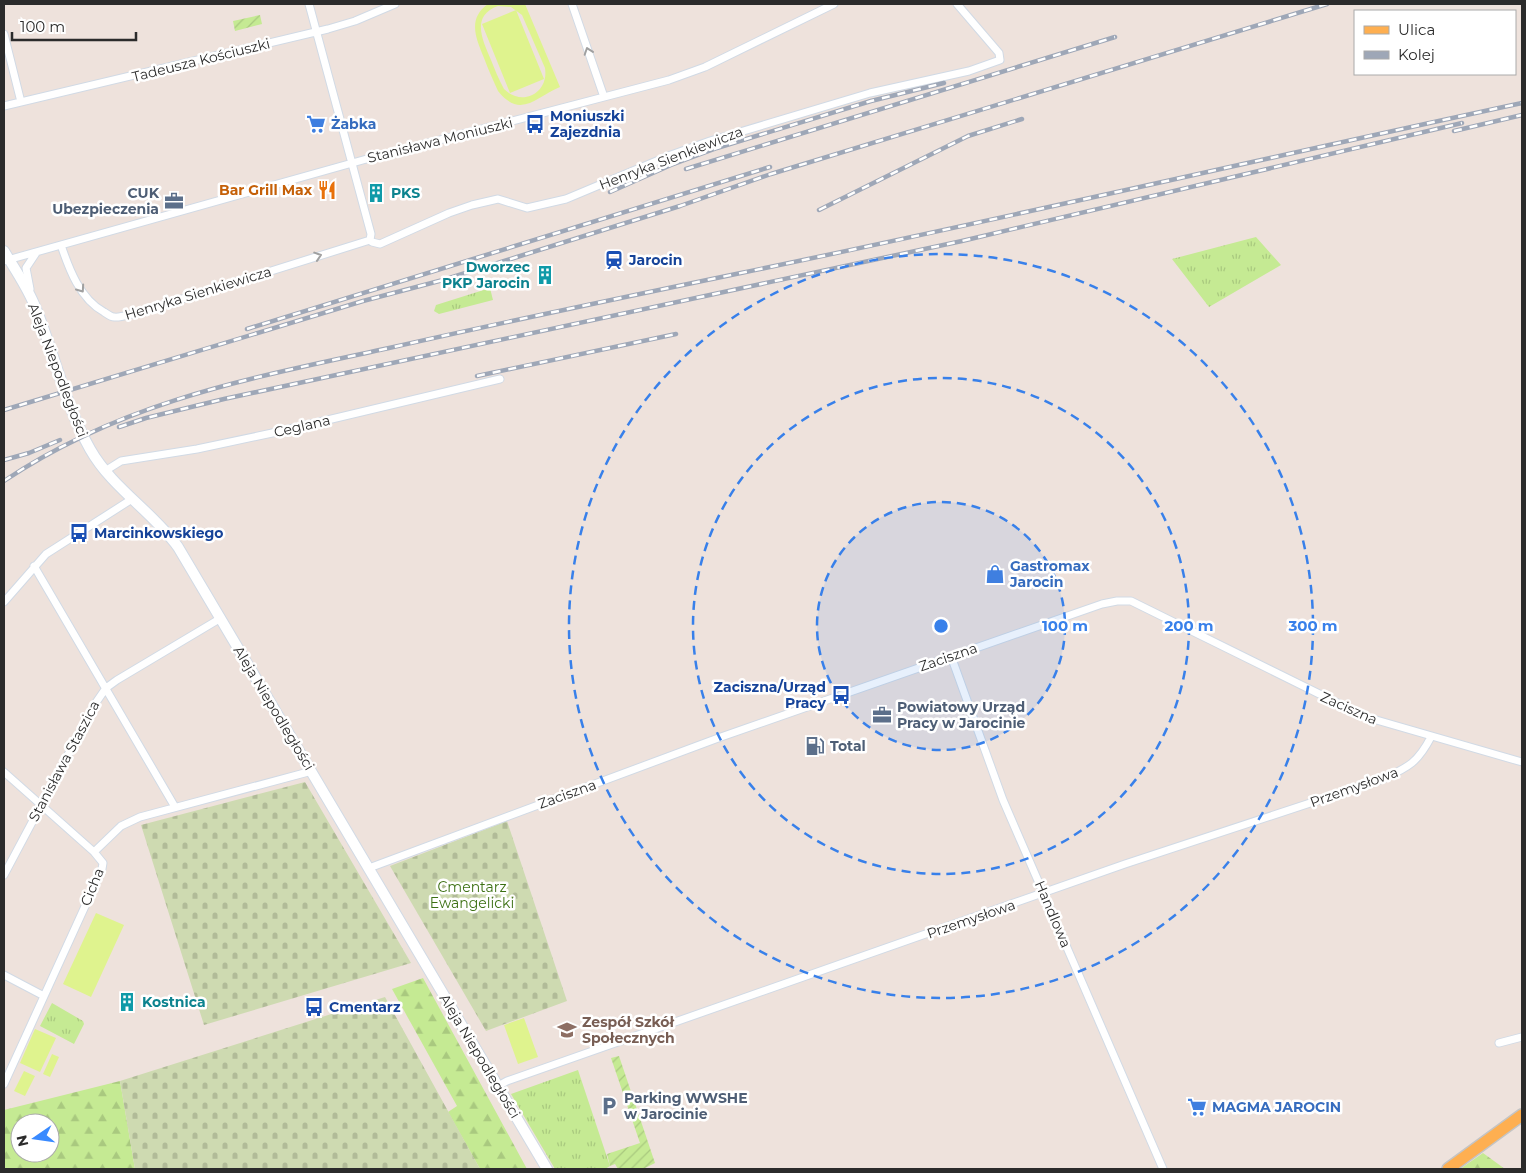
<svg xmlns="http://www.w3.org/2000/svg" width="1526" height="1173" font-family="Montserrat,sans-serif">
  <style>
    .grass { fill: url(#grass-tufts) }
    .forest { fill: url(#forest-firs); fill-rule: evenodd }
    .cemetery { fill: url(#cemetery-stones) }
    .garden { fill: url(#garden-furrows) }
    .pitch { fill: #dff38e; fill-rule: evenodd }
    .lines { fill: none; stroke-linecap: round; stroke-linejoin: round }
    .minor-casing { stroke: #d1dae5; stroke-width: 9 }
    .secondary-casing { stroke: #d1dae5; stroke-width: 12 }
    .primary-casing { stroke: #c4c4c4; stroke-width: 14 }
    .minor { stroke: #fff; stroke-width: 7 }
    .secondary { stroke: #fff; stroke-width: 10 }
    .primary { stroke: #feaf51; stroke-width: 11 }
    .rail-casing { stroke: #9ea7b7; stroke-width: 4.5 }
    .rail { stroke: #fff; stroke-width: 2.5; stroke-dasharray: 8; stroke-linecap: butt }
    .oneway { stroke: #a0a0a0 }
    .ring { fill: none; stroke: #3880ea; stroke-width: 2.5; stroke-dasharray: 9 6 }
    .labels { text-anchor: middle; stroke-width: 5; stroke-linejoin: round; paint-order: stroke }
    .street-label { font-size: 14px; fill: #2b2b2b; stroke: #fff }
    .transit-label { font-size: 14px; font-weight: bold; fill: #164399; stroke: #fff; text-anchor: start }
    .shop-label { font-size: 14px; font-weight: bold; fill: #366cbe; stroke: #fff; text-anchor: start }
    .food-label { font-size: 14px; font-weight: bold; fill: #c56008; stroke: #fff; text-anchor: end }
    .service-label { font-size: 14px; font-weight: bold; fill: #4e5e75; stroke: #fff; text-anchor: start }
    .culture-label { font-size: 14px; font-weight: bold; fill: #0d838f; stroke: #fff; text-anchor: start }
    .park-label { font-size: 14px; fill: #3c7013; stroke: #fff }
    .education-label { font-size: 14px; font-weight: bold; fill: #785e54; stroke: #fff; text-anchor: start }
    .centre { fill: #3880ea; stroke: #fff; stroke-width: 2.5 }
    .ring-label { font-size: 15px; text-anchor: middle; font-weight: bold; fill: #3880ea; stroke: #fff; stroke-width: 5; stroke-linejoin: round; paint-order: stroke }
  </style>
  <defs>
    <pattern id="grass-tufts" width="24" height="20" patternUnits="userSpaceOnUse" patternTransform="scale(1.25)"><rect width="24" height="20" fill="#c5ea93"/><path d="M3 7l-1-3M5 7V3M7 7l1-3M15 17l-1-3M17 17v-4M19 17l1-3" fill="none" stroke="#a9c97f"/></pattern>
    <pattern id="forest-firs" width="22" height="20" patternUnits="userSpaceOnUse" patternTransform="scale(1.25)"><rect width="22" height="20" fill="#c5ea93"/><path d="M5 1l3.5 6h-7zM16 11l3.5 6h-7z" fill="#a9c97f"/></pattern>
    <pattern id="cemetery-stones" width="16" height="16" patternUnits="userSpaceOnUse" patternTransform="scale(1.25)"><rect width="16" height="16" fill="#cedab1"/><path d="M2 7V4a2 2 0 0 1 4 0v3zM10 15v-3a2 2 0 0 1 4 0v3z" fill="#b1bb98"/></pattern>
    <pattern id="garden-furrows" width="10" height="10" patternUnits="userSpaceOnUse" patternTransform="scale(1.25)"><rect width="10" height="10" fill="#c5ea93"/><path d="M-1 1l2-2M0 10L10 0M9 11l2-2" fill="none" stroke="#a9c97f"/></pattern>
  </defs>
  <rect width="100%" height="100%" fill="#eee2dc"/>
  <path class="grass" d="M1256,237L1281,265L1209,307L1172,259Z
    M490,288L493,300L439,314L434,311L436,305Z
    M52,1003L83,1021L84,1024L74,1044L40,1026Z
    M578,1070L610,1166L605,1169H555L511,1094Z"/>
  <path class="forest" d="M423,978L527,1169H480L448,1112L457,1106L392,989Z
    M120,1081L135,1169H4V1110ZM20,1123H50V1153H20Z
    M1483,1153L1505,1169H1460Z"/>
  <path class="cemetery" d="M305,782L411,963L204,1025L141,825Z
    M507,821L567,1001L486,1031L390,866Z
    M385,997L480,1169H135L120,1081Z"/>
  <path class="garden" d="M260,15L262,24L235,31L233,21Z
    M619,1056L655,1163L643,1169H618L615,1164L610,1166L607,1154L640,1143L611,1058Z"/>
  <path class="pitch" d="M488,4H525L560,87C537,96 521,120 498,91C493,80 488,69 484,58C476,38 467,19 488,4ZM498,6L511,7L522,15L545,68C549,93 522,107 504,89C499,80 495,70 491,60C483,41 470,16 498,6Z
    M516,10L544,79L510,93L482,24Z
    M96,913L124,925L91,997L63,984Z
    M524,1018L538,1057L518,1064L504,1025Z
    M35,1029L56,1038L40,1072L20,1063Z
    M52,1054L59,1057L50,1077L43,1074Z
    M24,1071L35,1076L25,1096L14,1091Z"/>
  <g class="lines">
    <g class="minor-casing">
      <path id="minor" d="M572,4L604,97
        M4,34L21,102
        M4,106L328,29L355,21L395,4
        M370,240L372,242L380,244L449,213L472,205L498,199L527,208L566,199L671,155L710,141L870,93L969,71L1000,60L999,53L957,4
        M61,245C69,269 80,299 104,312C107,314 111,317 114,317C121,318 130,314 137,313L370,240L371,234L309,4
        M4,261L363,160L669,80L705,67L834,4
        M30,289L26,268L36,253
        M105,471L121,461L197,449L277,432L500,379
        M34,566L175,807
        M4,602L46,554L132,499
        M951,656L1003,800L1163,1169
        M4,772L94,852L103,863L102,869L4,1084
        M94,852L121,826L140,817L312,771
        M369,868L721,737L1102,604L1117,601H1131L1366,717L1522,762
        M4,875L95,704L106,688L117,680L221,618
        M4,975L44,996
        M1499,1043L1522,1037
        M498,1086L507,1081L1125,864L1383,779C1409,767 1418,762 1431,737"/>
    </g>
    <g class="secondary-casing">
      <path id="secondary" d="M4,251C14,268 26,285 34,304C54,351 64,403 90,449C112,488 152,511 178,547L547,1169"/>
    </g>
    <g class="primary-casing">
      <path id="primary" d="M1448,1169L1522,1115"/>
    </g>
    <use href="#minor" class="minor"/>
    <use href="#secondary" class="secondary"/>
    <use href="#primary" class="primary"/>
    <g class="rail-casing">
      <path id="rail" d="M1454,131L1522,115
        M686,169L1115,37
        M610,192L671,165L717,148L871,101L944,83
        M819,210L968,136L1022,119
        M247,329L770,167
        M477,376L676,334
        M4,410L363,301L443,280L517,257L680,206L771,174L1327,4
        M119,427L146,418L224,399L962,241L1462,123
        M4,460L29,453L60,440
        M4,481C123,401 251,378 389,348C504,322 620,298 736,274C999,220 1260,159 1522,103"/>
    </g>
    <use href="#rail" class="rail"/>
  </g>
  <defs><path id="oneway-chevron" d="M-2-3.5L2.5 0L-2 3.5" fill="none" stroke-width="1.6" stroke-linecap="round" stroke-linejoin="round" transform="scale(1.25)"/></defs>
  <g class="oneway">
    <use href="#oneway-chevron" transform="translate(588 51) rotate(-109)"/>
    <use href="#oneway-chevron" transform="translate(318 256) rotate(-18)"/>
    <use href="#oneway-chevron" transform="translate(81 289) rotate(55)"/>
  </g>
  <circle cx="941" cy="626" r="124" fill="#3880ea" fill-opacity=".12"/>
  <g class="ring">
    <circle cx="941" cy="626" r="124"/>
    <circle cx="941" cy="626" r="248"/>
    <circle cx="941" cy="626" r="372"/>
  </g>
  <defs>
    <g id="supermarket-bare" transform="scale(1.5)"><path d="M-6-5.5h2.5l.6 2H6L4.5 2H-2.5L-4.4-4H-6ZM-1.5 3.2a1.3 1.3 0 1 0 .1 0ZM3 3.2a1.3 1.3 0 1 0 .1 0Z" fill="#3f7fe0" stroke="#fff" stroke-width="2.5" paint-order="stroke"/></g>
    <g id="bus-bare" transform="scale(1.5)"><path d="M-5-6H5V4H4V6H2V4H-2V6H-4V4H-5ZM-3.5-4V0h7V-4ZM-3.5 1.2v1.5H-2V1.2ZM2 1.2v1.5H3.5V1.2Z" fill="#1a4fb4" stroke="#fff" stroke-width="2.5" paint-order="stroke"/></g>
    <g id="restaurant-bare" transform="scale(1.5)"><path d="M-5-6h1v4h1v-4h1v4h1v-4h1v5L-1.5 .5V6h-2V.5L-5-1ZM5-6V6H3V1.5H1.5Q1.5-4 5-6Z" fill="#e8710a" stroke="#fff" stroke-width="2.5" paint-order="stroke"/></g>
    <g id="building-bare" transform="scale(1.5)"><path d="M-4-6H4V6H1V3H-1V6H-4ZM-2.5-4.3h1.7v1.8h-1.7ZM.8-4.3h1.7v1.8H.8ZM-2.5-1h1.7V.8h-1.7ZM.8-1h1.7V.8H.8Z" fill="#0f9aa8" stroke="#fff" stroke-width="2.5" paint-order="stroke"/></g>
    <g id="office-bare" transform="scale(1.5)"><path d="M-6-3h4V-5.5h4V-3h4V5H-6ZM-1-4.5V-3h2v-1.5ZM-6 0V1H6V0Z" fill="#5c6f8a" stroke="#fff" stroke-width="2.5" paint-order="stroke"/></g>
    <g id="station-bare" transform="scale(1.5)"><path d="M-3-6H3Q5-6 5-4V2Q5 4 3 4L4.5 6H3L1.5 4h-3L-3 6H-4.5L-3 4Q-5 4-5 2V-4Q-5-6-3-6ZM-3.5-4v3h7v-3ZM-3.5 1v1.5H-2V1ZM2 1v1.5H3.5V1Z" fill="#1a4fb4" stroke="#fff" stroke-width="2.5" paint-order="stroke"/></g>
    <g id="shop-bare" transform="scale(1.5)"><path d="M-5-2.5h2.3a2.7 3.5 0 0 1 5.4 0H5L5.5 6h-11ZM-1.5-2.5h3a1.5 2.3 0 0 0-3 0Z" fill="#3f7fe0" stroke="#fff" stroke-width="2.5" paint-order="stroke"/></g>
    <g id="fuel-bare" transform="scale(1.5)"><path d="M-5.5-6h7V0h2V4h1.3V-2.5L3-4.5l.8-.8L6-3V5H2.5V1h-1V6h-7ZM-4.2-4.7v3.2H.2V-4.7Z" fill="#5c6f8a" stroke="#fff" stroke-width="2.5" paint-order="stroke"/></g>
    <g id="school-bare" transform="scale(1.5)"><path d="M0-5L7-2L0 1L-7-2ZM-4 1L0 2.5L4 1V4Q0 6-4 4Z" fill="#8d6e63" stroke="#fff" stroke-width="2.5" paint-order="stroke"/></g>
    <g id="parking-bare" transform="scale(1.5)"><path d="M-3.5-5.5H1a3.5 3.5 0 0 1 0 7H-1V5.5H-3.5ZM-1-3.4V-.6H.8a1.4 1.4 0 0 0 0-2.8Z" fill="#5c6f8a" stroke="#fff" stroke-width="2.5" paint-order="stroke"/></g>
  </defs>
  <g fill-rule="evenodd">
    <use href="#supermarket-bare" x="316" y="124"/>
    <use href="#bus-bare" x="535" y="124"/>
    <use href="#restaurant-bare" x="327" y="190"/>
    <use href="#building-bare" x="376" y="193"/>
    <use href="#office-bare" x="174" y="201"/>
    <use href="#station-bare" x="614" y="260"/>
    <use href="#building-bare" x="545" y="275"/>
    <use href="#bus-bare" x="79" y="533"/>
    <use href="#shop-bare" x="995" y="574"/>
    <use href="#bus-bare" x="841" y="695"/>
    <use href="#office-bare" x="882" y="715"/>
    <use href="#fuel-bare" x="815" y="746"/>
    <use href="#building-bare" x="127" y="1002"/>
    <use href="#bus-bare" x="314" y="1007"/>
    <use href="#school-bare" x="567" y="1030"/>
    <use href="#parking-bare" x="609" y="1106"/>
    <use href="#supermarket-bare" x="1197" y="1107"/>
  </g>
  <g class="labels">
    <g class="street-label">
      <text transform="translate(201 60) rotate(-14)" y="5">Tadeusza Kościuszki</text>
      <text transform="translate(440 140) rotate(-14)" y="5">Stanisława Moniuszki</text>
      <text transform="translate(671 158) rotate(-21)" y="5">Henryka Sienkiewicza</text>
      <text transform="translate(198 293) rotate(-17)" y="5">Henryka Sienkiewicza</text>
      <text transform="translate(58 370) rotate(69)" y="5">Aleja Niepodległości</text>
      <text transform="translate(302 426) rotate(-13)" y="5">Ceglana</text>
      <text transform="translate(948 657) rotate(-19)" y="5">Zaciszna</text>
      <text transform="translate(274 708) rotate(59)" y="5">Aleja Niepodległości</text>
      <text transform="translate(1349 708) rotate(24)" y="5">Zaciszna</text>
      <text transform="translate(64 761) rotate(-62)" y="5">Stanisława Staszica</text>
      <text transform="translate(1354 787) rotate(-20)" y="5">Przemysłowa</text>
      <text transform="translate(567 794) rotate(-20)" y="5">Zaciszna</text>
      <text transform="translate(92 887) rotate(-68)" y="5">Cicha</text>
      <text transform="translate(1053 914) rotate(67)" y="5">Handlowa</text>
      <text transform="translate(971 919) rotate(-19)" y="5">Przemysłowa</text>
      <text transform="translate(480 1056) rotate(59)" y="5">Aleja Niepodległości</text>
    </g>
    <g class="transit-label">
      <text x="550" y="121">Moniuszki<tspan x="550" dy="16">Zajezdnia</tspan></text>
      <text x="629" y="265">Jarocin</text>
      <text x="94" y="538">Marcinkowskiego</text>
      <text x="826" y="692" text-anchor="end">Zaciszna/Urząd<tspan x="826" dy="16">Pracy</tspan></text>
      <text x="329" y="1012">Cmentarz</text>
    </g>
    <g class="shop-label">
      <text x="331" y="129">Żabka</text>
      <text x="1010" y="571">Gastromax<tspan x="1010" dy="16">Jarocin</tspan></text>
      <text x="1212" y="1112">MAGMA JAROCIN</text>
    </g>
    <g class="food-label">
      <text x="312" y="195">Bar Grill Max</text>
    </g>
    <g class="service-label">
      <text x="159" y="198" text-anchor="end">CUK<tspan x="159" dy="16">Ubezpieczenia</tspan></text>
      <text x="897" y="712">Powiatowy Urząd<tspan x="897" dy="16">Pracy w Jarocinie</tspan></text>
      <text x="830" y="751">Total</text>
      <text x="624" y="1103">Parking WWSHE<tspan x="624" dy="16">w Jarocinie</tspan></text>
    </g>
    <g class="culture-label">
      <text x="391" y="198">PKS</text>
      <text x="530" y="272" text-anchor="end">Dworzec<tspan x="530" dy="16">PKP Jarocin</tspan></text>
      <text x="142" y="1007">Kostnica</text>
    </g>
    <g class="park-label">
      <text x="472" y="892">Cmentarz<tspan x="472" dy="16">Ewangelicki</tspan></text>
    </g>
    <g class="education-label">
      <text x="582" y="1027">Zespół Szkół<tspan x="582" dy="16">Społecznych</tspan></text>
    </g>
  </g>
  <circle cx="941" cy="626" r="8" class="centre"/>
  <g class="ring-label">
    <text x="1065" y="631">100 m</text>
    <text x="1189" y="631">200 m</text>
    <text x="1313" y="631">300 m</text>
  </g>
  <rect width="1526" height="1173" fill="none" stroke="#2b2b2b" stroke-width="10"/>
  <rect x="1354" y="10" width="162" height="65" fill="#ffffff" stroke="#aaaaaa"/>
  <rect x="1364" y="26" width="25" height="8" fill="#feaf51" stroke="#aaaaaa"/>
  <text x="1398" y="35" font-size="15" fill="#2b2b2b">Ulica</text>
  <rect x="1364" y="51" width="25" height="8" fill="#9ea7b7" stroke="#aaaaaa"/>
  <text x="1398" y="60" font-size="15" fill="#2b2b2b">Kolej</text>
  <g transform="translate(35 1138) rotate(257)"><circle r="24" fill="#ffffff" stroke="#aaaaaa"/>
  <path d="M0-4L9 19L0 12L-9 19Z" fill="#398aff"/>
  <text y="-8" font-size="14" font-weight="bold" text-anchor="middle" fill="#2b2b2b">N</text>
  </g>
  <path d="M12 32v8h124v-8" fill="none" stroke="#2b2b2b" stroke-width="2.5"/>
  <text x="20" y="32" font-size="15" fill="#2b2b2b" stroke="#ffffff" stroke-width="4" paint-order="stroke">100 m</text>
</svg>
